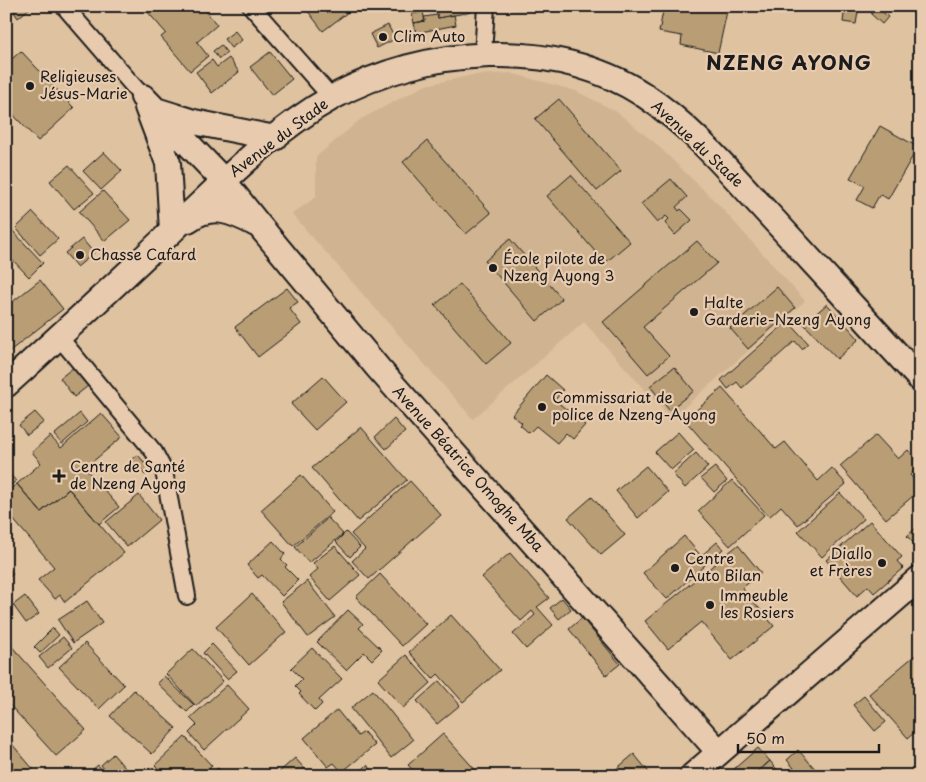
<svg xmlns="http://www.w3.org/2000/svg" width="926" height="782" font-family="'Playpen Sans',sans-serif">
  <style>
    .built { fill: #d0b491 }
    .building { fill: #b99e75; stroke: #1c1c1c }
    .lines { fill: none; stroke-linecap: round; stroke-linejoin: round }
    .minor-casing { stroke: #1c1c1c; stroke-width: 20 }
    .secondary-casing { stroke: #1c1c1c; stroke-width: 28 }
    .minor { stroke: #e8cbae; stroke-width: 16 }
    .secondary { stroke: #e8cbae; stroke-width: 24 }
    .poi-dot { fill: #1c1c1c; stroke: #e8cbae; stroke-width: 2 }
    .labels { text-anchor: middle; stroke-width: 4.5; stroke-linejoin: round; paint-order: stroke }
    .poi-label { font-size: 15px; fill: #1c1c1c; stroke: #e8cbae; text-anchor: start }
    .street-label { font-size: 15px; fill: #1c1c1c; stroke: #e8cbae }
    .district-label { font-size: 20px; font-weight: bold; letter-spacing: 1px; fill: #1c1c1c; stroke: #e8cbae }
  </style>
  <rect width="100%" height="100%" fill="#dfc2a0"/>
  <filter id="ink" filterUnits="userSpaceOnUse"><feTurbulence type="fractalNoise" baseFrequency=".02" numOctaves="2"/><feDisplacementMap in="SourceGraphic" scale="10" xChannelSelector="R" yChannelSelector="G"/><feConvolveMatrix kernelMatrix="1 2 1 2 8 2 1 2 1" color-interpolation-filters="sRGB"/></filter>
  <g filter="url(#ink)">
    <path class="built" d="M510,73L576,91L617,112L655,143L718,204L805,301L671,419L584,322L473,419L292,214L316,197V157L361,119L426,85L473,75Z"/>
    <path class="building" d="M10,6H32L18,18Z
      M151,6H202L217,25L197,42L208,56L190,71L161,37L166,33L146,10Z
      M304,6H350L352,9L323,31Z
      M393,6H406L399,13Z
      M435,6H470L471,12L438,18Z
      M513,6H540V10L513,9Z
      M558,6H579V10L558,9Z
      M664,6H700L727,11L718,53L681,45L682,36L659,32Z
      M845,6H859L856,24L843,22Z
      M877,7L888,17L882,24L871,14Z
      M423,12L425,21L414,23L412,14Z
      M437,15L438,18L454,15L456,25L416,33L414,23L425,21L424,17Z
      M388,25L395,39L377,48L370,34Z
      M235,31L242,40L231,48L224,39Z
      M221,45L227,53L219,59L213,51Z
      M21,51L74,108L38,141L6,107V64Z
      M270,52L292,79L272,95L250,67Z
      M229,58L239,72L212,93L196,72L212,60L217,67Z
      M559,99L621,171L597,191L535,119Z
      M880,126L918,147L888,199L880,194L872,208L857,200L865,186L850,178Z
      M427,141L491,213L466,234L403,162Z
      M104,152L122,171L101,190L83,171Z
      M69,165L94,193L74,209L50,181Z
      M571,175L630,242L605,263L547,196Z
      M671,179L687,197L676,207L679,211L681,209L692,220L675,235L665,223L669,219L666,216L657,223L641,204Z
      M103,191L130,220L105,241L79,212Z
      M33,212L58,239L40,255L16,228Z
      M9,227L43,263L29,277L6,253V230Z
      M82,239L94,253L77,267L65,253Z
      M510,239L562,299L537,321L485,261Z
      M697,241L717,263L643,327L669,356L648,374L603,322Z
      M40,280L63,309L6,354V307Z
      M460,284L511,343L486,364L435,305Z
      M777,287L795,308L748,349L730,328Z
      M287,288L298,302L289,308L301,324L258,357L235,327Z
      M827,304L859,339L837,359L804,324Z
      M788,321L808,343L802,349L795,341L742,388L737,382L728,389L721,380Z
      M74,367L88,386L74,397L60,378Z
      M674,367L694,391L669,410L650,386Z
      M546,375L563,390L555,400L585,425L573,439L566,433L557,443L536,426L529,433L520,425L522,423L512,415Z
      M323,376L346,402L315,430L291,404Z
      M722,388L776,449L785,442L818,481L832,468L846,484L798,525L781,506L769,517L685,420Z
      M35,412L44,422L27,435L19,425Z
      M80,413L87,422L62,444L54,435Z
      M101,413L122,437L85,468L119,507L99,524L69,489L41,512L17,484L41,463L32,452L50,436L61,448Z
      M394,419L405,432L386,449L375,437Z
      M361,427L407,480L358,521L312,468Z
      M678,432L694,450L671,470L655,452Z
      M876,435L898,459L908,450L920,464L910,475L920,486V490L886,519L840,466Z
      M696,453L708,467L685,488L673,474Z
      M138,455L151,470L145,475L131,460Z
      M646,466L668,492L638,518L616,491Z
      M715,467L727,481L714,492L701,478Z
      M6,470L16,481L6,489Z
      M301,475L333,512L293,546L261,510Z
      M732,480L764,515L730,546L698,511Z
      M410,481L441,515L369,579L352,561L365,549L351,534Z
      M17,484L41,512L69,489L124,553L65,602L60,595L55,599L38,580L54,567L6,511V507L11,503L6,497V492Z
      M840,493L864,519L822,557L798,531Z
      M139,495L159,520L127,547L106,522Z
      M592,497L625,535L601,555L568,518Z
      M328,518L343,534L309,563L295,547Z
      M870,521L902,557L897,561L903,568L874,593L868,586L857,596L826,560Z
      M919,525L920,526V550L907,536Z
      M346,532L360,547L350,557L336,542Z
      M684,536L701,556L717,542L723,549L667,599L643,573Z
      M273,541L285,554L281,559L287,565L285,567L298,580L282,596L262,575L258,578L247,565Z
      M738,545L761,573L742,588L774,626L732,660L701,622L668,649L645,621Z
      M335,546L360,575L330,601L309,577L318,569L313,563Z
      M510,553L549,598L537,607L553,625L526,649L513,634L535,615L532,611L521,621L482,577Z
      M6,566L13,574L6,580Z
      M380,574L426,624L402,646L356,597Z
      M307,581L335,617L308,637L281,602Z
      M252,594L286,632L249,665L216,627Z
      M25,596L39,614L26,623L13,605Z
      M562,598L571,609L559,619L550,608Z
      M87,601L102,623L73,643L58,620Z
      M348,610L363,624L359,628L382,650L372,660L364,652L346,670L317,642Z
      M451,615L500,670L463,702L438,674L433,679L409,652Z
      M582,618L620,664L606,675L569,629Z
      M53,628L59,635L40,653L34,647Z
      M63,637L72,648L48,668L39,657Z
      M7,641L86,730L56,756L6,701Z
      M85,643L124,685L99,709L59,667Z
      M212,644L237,671L227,679L203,653Z
      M312,648L342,679L319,700L322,704L315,711L299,694L301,692L295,686L302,679L291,668Z
      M193,649L223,681L196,706L166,674Z
      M920,651V700L912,707L920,716V728L908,738L869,694Z
      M406,655L431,683L403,708L378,680Z
      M164,676L194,705L187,712L157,683Z
      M439,681L460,705L437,724L417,701Z
      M227,685L249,709L204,750L189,733L197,725L190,718Z
      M134,690L176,728L152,754L110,716Z
      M373,690L413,740L391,758L351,708Z
      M864,696L886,722L875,731L853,705Z
      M337,710L358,736L364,732L375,745L342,772L334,763L328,767L304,738Z
      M443,734L479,774L477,776H418L408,765Z
      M6,737L33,769L26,776H6Z
      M185,737L212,766L201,776H165L155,765Z
      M758,748L770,761L753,776H726Z
      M798,750L819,773L816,776H801L787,760Z
      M113,754L132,776H110L101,765Z
      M634,754L652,776H608Z
      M295,758L311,776H279L277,774Z
      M770,761L779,772L774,776H758L756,773Z
      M98,765L107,776H85Z
      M367,765L377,776H356Z
      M218,768L225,776H209Z
      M789,769L796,776H782Z
      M880,769L888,776H878L876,774Z"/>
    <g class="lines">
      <g class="minor-casing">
        <path id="minor" d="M64,6L143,97
          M251,6L332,98
          M483,55L486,6
          M59,337L154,452L164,471L187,596"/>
      </g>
      <g class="secondary-casing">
        <path id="secondary" d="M143,97L223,180L258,224L378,368L719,752
          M147,107L168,163L172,231
          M159,111L194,122L275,138
          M188,220C212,203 231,211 256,224
          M6,385C62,334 118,283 172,231C222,183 272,131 333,97C425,47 553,36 644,95C694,128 734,177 774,220C823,273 871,326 920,379
          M692,776L920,578"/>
      </g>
      <use href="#minor" class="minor"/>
      <use href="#secondary" class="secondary"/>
    </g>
  </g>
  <g class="poi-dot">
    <circle cx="383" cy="37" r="5"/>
    <circle cx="30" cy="86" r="5"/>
    <circle cx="80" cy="255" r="5"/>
    <circle cx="493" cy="268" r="5"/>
    <circle cx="694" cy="312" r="5"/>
    <circle cx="542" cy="407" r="5"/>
    <path d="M56.5 468.5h5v5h5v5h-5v5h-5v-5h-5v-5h5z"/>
    <circle cx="882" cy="563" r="5"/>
    <circle cx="675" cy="568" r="5"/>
    <circle cx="710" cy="605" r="5"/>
  </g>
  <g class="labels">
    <g class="poi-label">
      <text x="393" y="42">Clim Auto</text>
      <text x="40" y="82">Religieuses<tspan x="40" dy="17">Jésus-Marie</tspan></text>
      <text x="90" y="260">Chasse Cafard</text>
      <text x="503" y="264">École pilote de<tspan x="503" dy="17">Nzeng Ayong 3</tspan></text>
      <text x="704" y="308">Halte<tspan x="704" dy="17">Garderie-Nzeng Ayong</tspan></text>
      <text x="552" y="403">Commissariat de<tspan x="552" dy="17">police de Nzeng-Ayong</tspan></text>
      <text x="70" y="472">Centre de Santé<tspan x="70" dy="17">de Nzeng Ayong</tspan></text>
      <text x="872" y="559" text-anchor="end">Diallo<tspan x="872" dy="17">et Frères</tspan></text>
      <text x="685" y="564">Centre<tspan x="685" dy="17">Auto Bilan</tspan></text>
      <text x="720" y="601">Immeuble<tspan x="720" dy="17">les Rosiers</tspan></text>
    </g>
    <g class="street-label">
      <text transform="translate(279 138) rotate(-37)" y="5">Avenue du Stade</text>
      <text transform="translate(697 144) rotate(43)" y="5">Avenue du Stade</text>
      <text transform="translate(468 469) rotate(48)" y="5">Avenue Béatrice Omoghe Mba</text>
    </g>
    <g class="district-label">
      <text x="789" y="70">NZENG AYONG</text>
    </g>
  </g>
  <rect width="926" height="782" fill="none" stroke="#e8cbae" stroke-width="25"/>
  <rect x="12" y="12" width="901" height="757" fill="none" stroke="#1c1c1c" stroke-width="2" filter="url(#ink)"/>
  <path d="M738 744v8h141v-8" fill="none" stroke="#1c1c1c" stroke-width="2.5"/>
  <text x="746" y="744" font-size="15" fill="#1c1c1c" stroke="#e8cbae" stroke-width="4" paint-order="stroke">50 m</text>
</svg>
